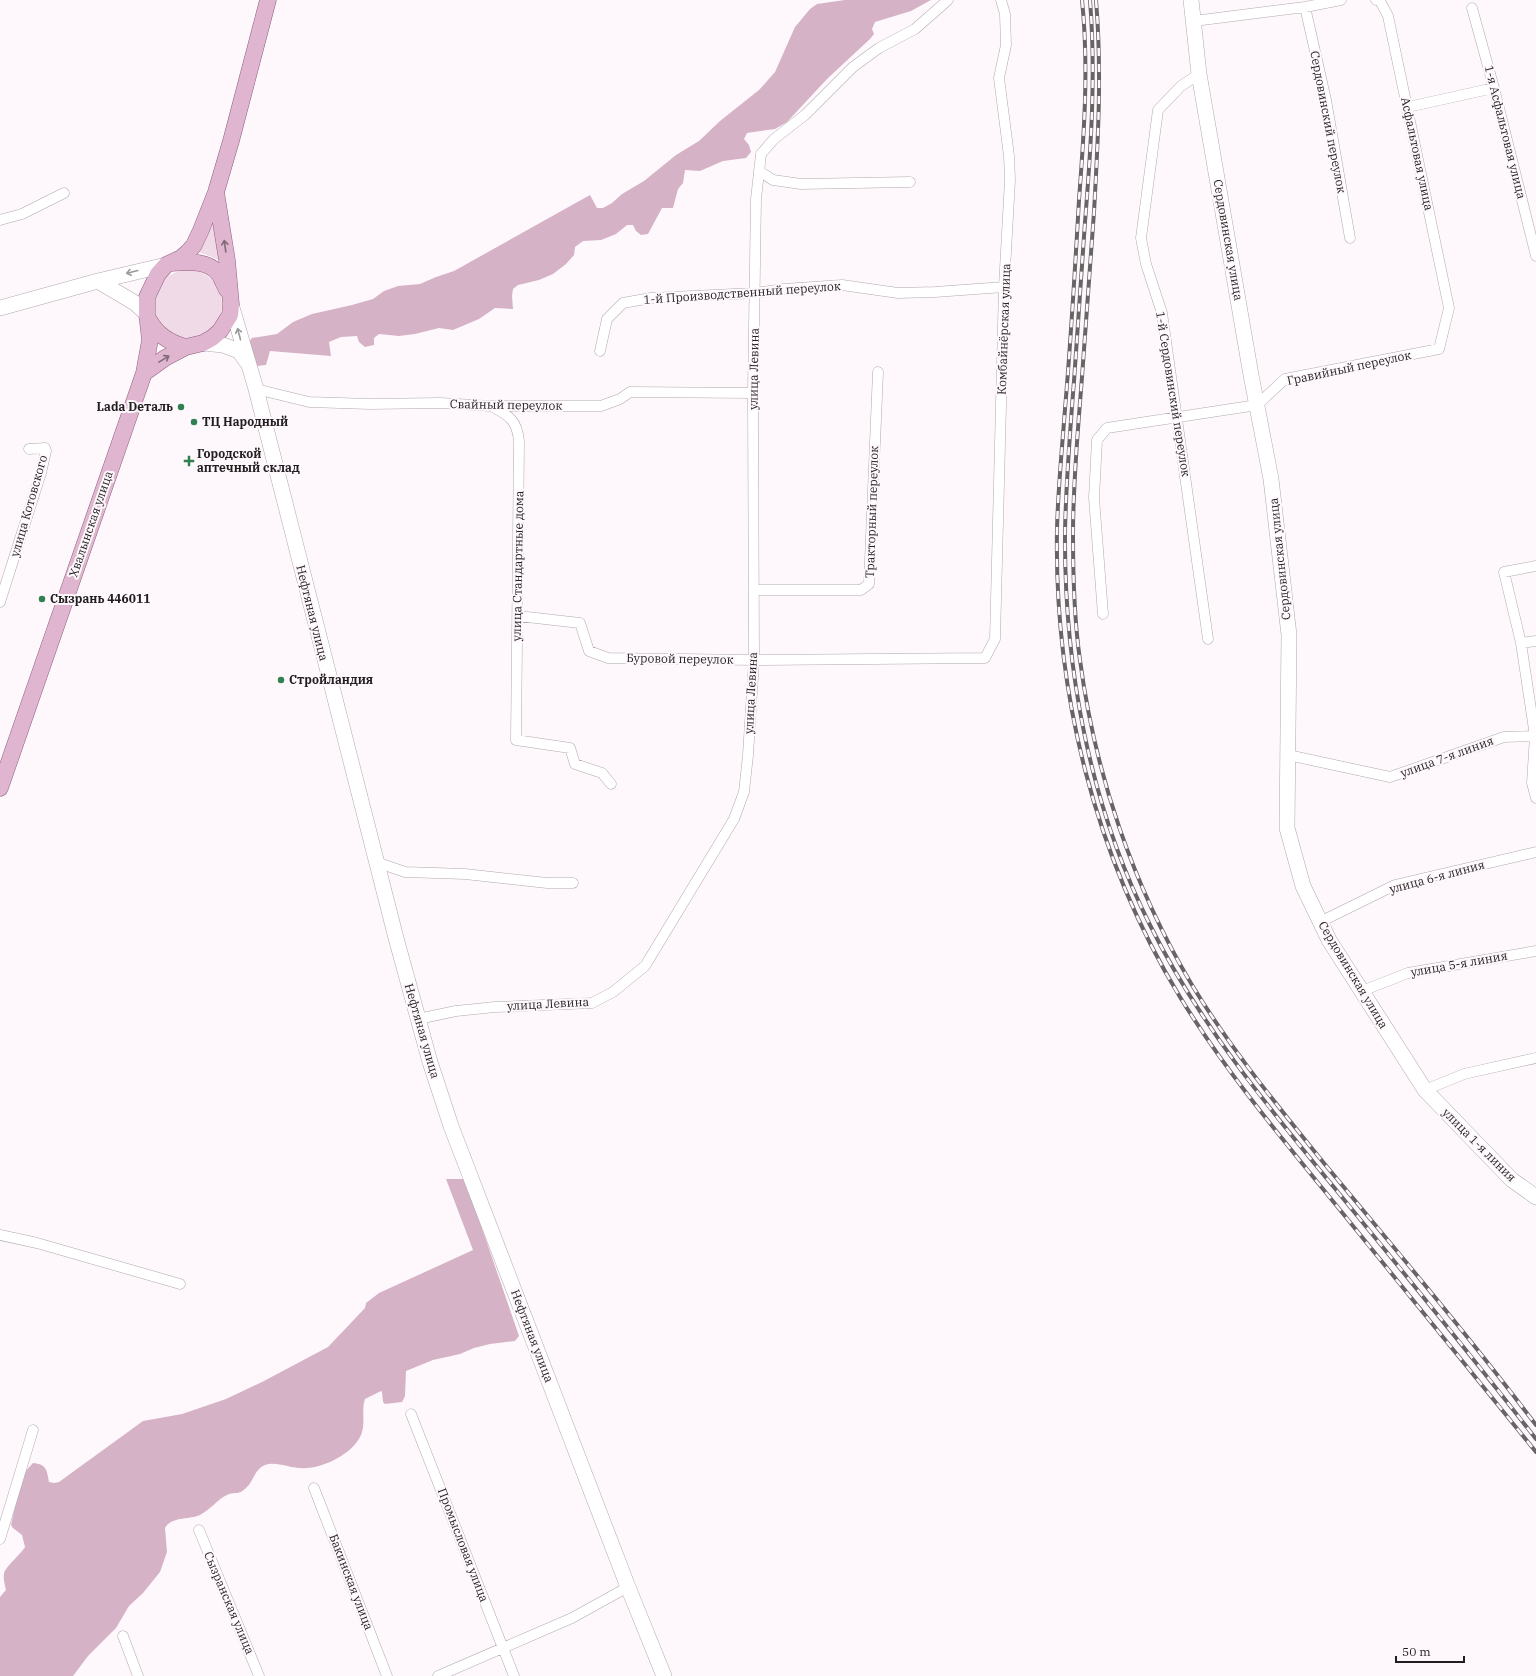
<svg xmlns="http://www.w3.org/2000/svg" width="1536" height="1676" font-family="'IBM Plex Serif',serif">
  <style>
    .green { fill: #f1dae7 }
    .forest { fill: #d6b2c7 }
    .lines { fill: none; stroke-linecap: round; stroke-linejoin: round }
    .street-casing { stroke: #b0a9ad; stroke-width: 11 }
    .secondary-casing { stroke: #b0a9ad; stroke-width: 16 }
    .primary-casing { stroke: #8e607d; stroke-width: 17 }
    .street { stroke: #fff; stroke-width: 10 }
    .secondary { stroke: #fff; stroke-width: 15 }
    .primary { stroke: #dfb5cf; stroke-width: 16 }
    .rail-casing { stroke: #676466; stroke-width: 4 }
    .rail { stroke: #fef8fc; stroke-width: 2.5; stroke-dasharray: 8; stroke-linecap: butt }
    .oneway { stroke: #806a77 }
    .oneway2 { stroke: #9b9a9a }
    .poi-dot { fill: #318051; stroke: #fef8fc; stroke-width: 1.5 }
    .labels { text-anchor: middle; stroke-width: 4; stroke-linejoin: round; paint-order: stroke }
    .street-label { font-size: 12px; fill: #201e1f; stroke: #fef8fc }
    .poi-label { font-size: 12px; font-weight: bold; fill: #201e1f; stroke: #fef8fc; text-anchor: start }
  </style>
  <rect width="100%" height="100%" fill="#fef8fc"/>
  <path class="green" d="M213,221L219,260L199,252Z
    M154 304a34 34 0 1 1 68 0a34 34 0 1 1-68 0Z"/>
  <path class="forest" d="M845,0H931L911,11L875,22L872,29L874,34L870,39L827,79L787,122L775,129L747,133L744,139L749,145L751,152L746,158L723,161L700,171L685,170L683,183L678,189L673,208H662L648,234L641,235L636,231L633,225H627L616,234L601,240L583,241L575,247L574,255L566,264L553,274L539,280L518,285L513,289L512,296L513,309L495,308L479,319L453,330L439,328L415,334L399,336L379,334L374,338V345L365,347L359,342L357,336L341,337L329,342L331,356L270,351L266,365L257,366L254,364L249,342L252,338L277,334L293,322L312,314L352,305L373,299L384,291L398,286L420,284L436,277L454,271L590,195L597,208H603L612,203L622,194L644,181L676,155L699,141L720,121L759,90L775,72L795,27L810,9L817,4Z
    M446,1179H465L519,1336L515,1341L490,1344L474,1348L460,1354L433,1360L406,1371L405,1396L402,1402L385,1404L383,1402L382,1392L381,1391L365,1399C361,1410 366,1423 361,1435C353,1454 321,1470 300,1468C289,1468 276,1461 265,1465C254,1470 254,1481 246,1488C238,1496 235,1491 227,1495C218,1499 210,1510 200,1515C189,1520 172,1516 165,1528L167,1552L160,1572L143,1593L129,1606L116,1628L88,1656L73,1676H0V1597L6,1590C5,1585 3,1579 4,1574C4,1568 21,1554 25,1547L22,1535L13,1528L11,1525L22,1475L33,1463C47,1464 47,1471 49,1482L54,1483L59,1482L143,1421L182,1414L226,1399L262,1382L328,1347L365,1308L366,1303L379,1293L473,1250Z"/>
  <g class="lines">
    <g class="street-casing">
      <path id="street" d="M1305,7L1326,100L1350,238
        M1472,8L1494,88L1536,256
        M1194,21L1305,7L1341,0
        M1199,74L1181,86L1158,110L1141,238L1146,264L1162,313L1208,639
        M1408,107L1494,88
        M759,171L773,180L801,184L910,182
        M0,220L22,214L64,193
        M600,351L607,319L623,303L651,298L755,293L784,289L842,285L898,293L935,292L1004,287
        M256,389L309,402L370,404L440,403L491,406H601L620,399L630,392L753,393
        M493,407C510,416 517,421 519,441L516,740L570,748L575,764L602,773L611,784
        M1536,566L1504,572L1521,643L1535,736L1532,783L1536,798
        M754,590H861L869,584L878,372
        M0,602L41,473L46,451L45,448L29,449
        M1103,614L1094,498L1097,440L1107,428L1257,405L1285,379L1439,349L1449,308L1388,16L1380,1L1376,0
        M518,616L580,623L589,651L608,658L754,660L985,658L995,639L1004,287L1010,180L1009,156L999,78L1006,45L1005,14L1001,0
        M1521,643L1536,641
        M1288,755L1390,777L1504,737L1536,736
        M376,862L405,872L465,874L547,883H573
        M1320,922L1395,885L1536,852
        M1362,991L1408,973L1536,951
        M418,1019L456,1011L495,1007L592,1003L613,992L645,966L734,819L744,792L748,755L754,660L753,393L756,199L761,154L774,139L805,115L853,67L879,48L915,29L948,0
        M1425,1090L1464,1074L1536,1058
        M0,1235L37,1243L180,1284
        M411,1414L514,1676
        M314,1488L387,1676
        M199,1530L259,1676
        M0,1539L33,1430
        M123,1636L138,1676
        M438,1676L572,1618L628,1587"/>
    </g>
    <g class="secondary-casing">
      <path id="secondary" d="M1191,0L1199,74L1251,375L1271,479L1289,635L1287,828L1303,886L1329,940L1425,1090L1512,1180L1536,1197
        M98,281L135,303L147,314
        M231,304L256,389L396,938L430,1062L451,1126L628,1587L664,1676
        M0,308L98,281L166,265
        M203,343L223,345L239,351L246,361"/>
    </g>
    <g class="primary-casing">
      <path id="primary" d="M172,263C188,262 207,260 218,273C222,278 224,285 227,290
        M149,320C157,335 170,343 186,347
        M144,373L165,358L186,347L203,343L212,338L220,331L230,315L231,304L227,260L216,192
        M0,788L144,373L150,340L147,314V297L158,274L166,265L181,258L188,252L194,245L201,230L216,192L231,141L268,0"/>
    </g>
    <use href="#street" class="street"/>
    <use href="#secondary" class="secondary"/>
    <use href="#primary" class="primary"/>
    <g class="rail-casing">
      <path id="rail" d="M1082,0C1089,67 1084,134 1079,200C1075,270 1071,339 1065,409C1062,449 1058,489 1057,529C1054,692 1095,857 1180,997C1229,1077 1290,1148 1349,1221C1411,1298 1474,1375 1536,1452
        M1090,0C1096,74 1091,148 1085,222C1081,275 1078,328 1074,381C1070,431 1066,481 1065,532C1064,666 1089,804 1150,925C1198,1022 1268,1107 1337,1191C1404,1273 1471,1355 1536,1439
        M1096,0C1102,71 1098,141 1094,212C1090,267 1086,322 1082,377C1078,429 1073,482 1073,534C1073,576 1074,619 1080,660C1095,774 1133,886 1192,985C1230,1048 1277,1105 1323,1162C1395,1249 1468,1335 1536,1425"/>
    </g>
    <use href="#rail" class="rail"/>
  </g>
  <defs><path id="oneway-shaft" d="M-6 0H5M1.5-3L5.5 0L1.5 3" fill="none" stroke-width="1.6" stroke-linecap="round" stroke-linejoin="round"/></defs>
  <g class="oneway">
    <use href="#oneway-shaft" transform="translate(225 246) rotate(-98)"/>
    <use href="#oneway-shaft" transform="translate(164 359) rotate(-31)"/>
  </g>
  <g class="oneway2">
    <use href="#oneway-shaft" transform="translate(132 272) rotate(166)"/>
    <use href="#oneway-shaft" transform="translate(239 334) rotate(-105)"/>
  </g>
  <g class="poi-dot">
    <circle cx="181" cy="407" r="4"/>
    <circle cx="194" cy="422" r="4"/>
    <path d="M187 455h4v4h4v4h-4v4h-4v-4h-4v-4h4z"/>
    <circle cx="42" cy="599" r="4"/>
    <circle cx="281" cy="680" r="4"/>
  </g>
  <g class="labels">
    <g class="street-label">
      <text transform="translate(1328 122) rotate(79)" y="4">Сердовинский переулок</text>
      <text transform="translate(1505 132) rotate(76)" y="4">1-я Асфальтовая улица</text>
      <text transform="translate(1417 154) rotate(78)" y="4">Асфальтовая улица</text>
      <text transform="translate(1228 240) rotate(80)" y="4">Сердовинская улица</text>
      <text transform="translate(742 293) rotate(-4)" y="4">1-й Производственный переулок</text>
      <text transform="translate(1004 329) rotate(-88)" y="4">Комбайнёрская улица</text>
      <text transform="translate(1349 368) rotate(-12)" y="4">Гравийный переулок</text>
      <text transform="translate(754 369) rotate(-89)" y="4">улица Левина</text>
      <text transform="translate(1173 394) rotate(81)" y="4">1-й Сердовинский переулок</text>
      <text transform="translate(506 405) rotate(1)" y="4">Свайный переулок</text>
      <text transform="translate(29 506) rotate(-74)" y="4">улица Котовского</text>
      <text transform="translate(872 512) rotate(-88)" y="4">Тракторный переулок</text>
      <text transform="translate(91 524) rotate(-71)" y="4">Хвалынская улица</text>
      <text transform="translate(1280 559) rotate(-96)" y="4">Сердовинская улица</text>
      <text transform="translate(518 566) rotate(-89)" y="4">улица Стандартные дома</text>
      <text transform="translate(312 613) rotate(76)" y="4">Нефтяная улица</text>
      <text transform="translate(680 659) rotate(1)" y="4">Буровой переулок</text>
      <text transform="translate(751 693) rotate(-87)" y="4">улица Левина</text>
      <text transform="translate(1447 757) rotate(-20)" y="4">улица 7-я линия</text>
      <text transform="translate(1437 877) rotate(-15)" y="4">улица 6-я линия</text>
      <text transform="translate(1459 964) rotate(-10)" y="4">улица 5-я линия</text>
      <text transform="translate(1353 975) rotate(59)" y="4">Сердовинская улица</text>
      <text transform="translate(548 1004) rotate(-3)" y="4">улица Левина</text>
      <text transform="translate(422 1031) rotate(74)" y="4">Нефтяная улица</text>
      <text transform="translate(1479 1145) rotate(45)" y="4">улица 1-я линия</text>
      <text transform="translate(532 1336) rotate(69)" y="4">Нефтяная улица</text>
      <text transform="translate(463 1545) rotate(69)" y="4">Промысловая улица</text>
      <text transform="translate(351 1582) rotate(69)" y="4">Бакинская улица</text>
      <text transform="translate(229 1603) rotate(67)" y="4">Сызранская улица</text>
    </g>
    <g class="poi-label">
      <text x="173" y="411" text-anchor="end">Lada Dеталь</text>
      <text x="202" y="426">ТЦ Народный</text>
      <text x="197" y="458">Городской<tspan x="197" dy="14">аптечный склад</tspan></text>
      <text x="50" y="603">Сызрань 446011</text>
      <text x="289" y="684">Стройландия</text>
    </g>
  </g>
  <path d="M1396 1656v6h68v-6" fill="none" stroke="#201e1f" stroke-width="2"/>
  <text x="1402" y="1656" font-size="12" fill="#201e1f" stroke="#fef8fc" stroke-width="3" paint-order="stroke">50 m</text>
</svg>
